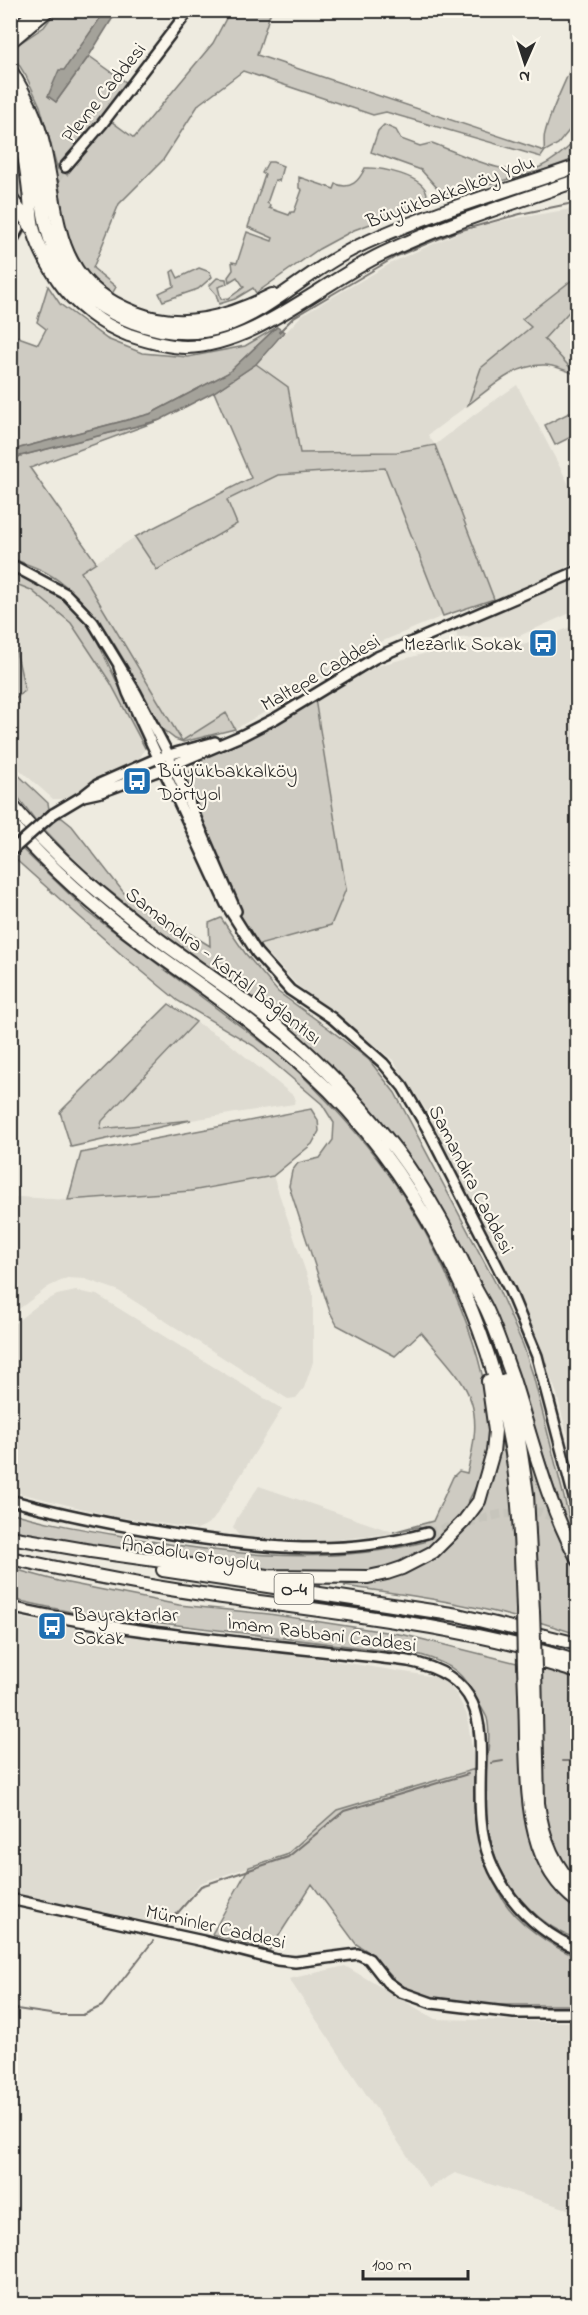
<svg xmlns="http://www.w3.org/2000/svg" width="588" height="2315" font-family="'Indie Flower',sans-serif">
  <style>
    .built { fill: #dedbd1 }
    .green { fill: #cecbc2; stroke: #7c7b76; stroke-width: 1.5; fill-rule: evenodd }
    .water { fill: #a4a29a; stroke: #74726e; stroke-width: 1.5 }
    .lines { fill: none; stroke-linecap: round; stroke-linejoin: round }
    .stream { stroke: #74726e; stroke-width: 2 }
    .secondary-tunnel { stroke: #c7c5bc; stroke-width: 9; stroke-dasharray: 9 4.5; stroke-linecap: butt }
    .secondary-casing { stroke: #2b2b2b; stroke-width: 14 }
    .highway-casing { stroke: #2b2b2b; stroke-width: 16 }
    .secondary { stroke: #fbf7ec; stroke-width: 9 }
    .highway { stroke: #fbf7ec; stroke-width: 12 }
    .secondary-bridge-casing { stroke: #2b2b2b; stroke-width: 14; stroke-linecap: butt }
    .highway-bridge-casing { stroke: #2b2b2b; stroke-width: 16; stroke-linecap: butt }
    .secondary-bridge { stroke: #fbf7ec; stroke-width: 9 }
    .highway-bridge { stroke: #fbf7ec; stroke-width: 12 }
    .labels { text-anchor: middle; stroke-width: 4.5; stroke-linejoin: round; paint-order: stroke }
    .shield { fill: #fbf7ec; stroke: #696865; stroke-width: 1.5 }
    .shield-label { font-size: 18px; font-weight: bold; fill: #2b2b2b }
    .street-label { font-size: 20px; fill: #2b2b2b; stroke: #fbf7ec }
    .poi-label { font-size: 20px; fill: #2b2b2b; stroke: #fbf7ec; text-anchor: start }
  </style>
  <rect width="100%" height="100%" fill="#eeebe0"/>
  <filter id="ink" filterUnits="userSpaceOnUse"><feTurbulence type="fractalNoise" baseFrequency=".0167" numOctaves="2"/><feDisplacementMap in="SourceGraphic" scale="12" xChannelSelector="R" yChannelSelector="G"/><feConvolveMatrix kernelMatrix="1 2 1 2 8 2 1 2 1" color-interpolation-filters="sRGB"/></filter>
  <g filter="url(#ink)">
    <path class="built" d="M577,208V276L522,318L531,327L481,368L468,405L428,435L435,445L475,414L517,385L577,500V561L554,574L494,599L435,445L397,452L300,453L288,387L256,364L303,314L397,260L460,232L500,221Z
      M577,303V375L544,339Z
      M385,468L443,616L366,648L316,683L235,729L226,713L183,742L81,572L135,537L157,569L237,524L227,500L279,475Z
      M577,574V610L519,636L457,638L456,625Z
      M11,582L31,590L71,623L110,682L145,748L140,758L66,799H53L11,762V703L25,690L11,641Z
      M577,624V1461L564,1423L557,1394L527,1314L481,1219L435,1143L432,1119L393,1060L297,985L260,945L331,925L346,889L315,699L380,665L447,648L534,643Z
      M196,1022L225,1040L295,1097L294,1104L191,1120L100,1129L102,1121Z
      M273,1176L313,1293V1362L304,1388L296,1398L288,1399L280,1394L117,1290L85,1279L67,1278L48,1287L11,1315V1199L20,1197L68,1200L191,1191Z
      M76,1291L97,1295L282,1409L213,1520L204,1526L197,1529L112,1516L11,1491V1326L38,1305L57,1295Z
      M259,1486L393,1532L394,1533L303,1544L239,1536L233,1528L237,1518Z
      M10,1615L50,1625L240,1646L442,1678L457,1695L467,1715L475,1769L337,1810L286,1855L200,1883L167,1925L11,1893Z
      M345,1966L435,2019L577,2022V2212L455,2173L429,2188L289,1979Z"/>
    <path class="green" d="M56,11H105L48,96L56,102L89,56L134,88L111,121L134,138L213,43L230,11H271L257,55L544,151C545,145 543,138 545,133C552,105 567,81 576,54L577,55V121L558,144L545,151L541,157L386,112L373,115L243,71L199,104L163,160L119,204L93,268L116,287L112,294L88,276L65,233L57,167L40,106L26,76L11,52V49L44,27ZM91,129L97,135L67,175L57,166Z
      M384,125L396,130L401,139L420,146L432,143C462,154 509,180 540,167C555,160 566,150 577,139V158L541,171L449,194L440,191L421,170L371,152L378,131Z
      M10,135L17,155L26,208L11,191Z
      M268,162H273L283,166L279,181L275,180L267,203L270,205L269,208L289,215L291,212H294L302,190L299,188V177L334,189L336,184C351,190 359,181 365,168C380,167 424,176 427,194C427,197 426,200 425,204L354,230L319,249L256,293L253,288L235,299L219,304L216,294L209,286L217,278L226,279L227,284L218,287L221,299L229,298L244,287L237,277L229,282L228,277L233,270L232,262L237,263L247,232L272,241L273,238L248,227L265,175L262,173Z
      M11,205L20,220L24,233L11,255Z
      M199,268L210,272L212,277L198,289L163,301L159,293L174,286L171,272L174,270L178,278Z
      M577,276V303L544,339L577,375C568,371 556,366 546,365C515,363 491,388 468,405L481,368L531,327L522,319Z
      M48,286L60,304L107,339L142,353L188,357L245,346L277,327L228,373L150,414L20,448L11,454L10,334L38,344L46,329L37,322Z
      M256,364L288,387L300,453L397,452L435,445L494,599L443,616L385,468L278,475L227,500L237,524L157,570L135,537L251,478L214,392Z
      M577,409V434L555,445L545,425Z
      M160,420L30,468L96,562L81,572L182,741L226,713L235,729L183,742L175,739L162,729C132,676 100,602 45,572C34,566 22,563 11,558L10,463L20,456Z
      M10,569L34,578L60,596L91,628L147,745L145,748L110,682L71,623L31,590L11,582Z
      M13,637L25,690L11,703L10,641Z
      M315,699L346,889L331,925L259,945L239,918L187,776L197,759L243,741Z
      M11,768L48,803L49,809L36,821L11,788Z
      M57,817L62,818L72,826L124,893L210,946L209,923L221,918L245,953L278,992L328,1028L369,1060L395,1093L497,1286L523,1345L533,1375L569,1517L577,1534V1552C553,1490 535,1426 513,1363C474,1253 417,1150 333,1067C299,1034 261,1003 222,976C200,961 169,943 150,925C131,906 104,888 83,869C69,856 57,842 44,829Z
      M22,849L88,912L287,1061C323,1095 358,1132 387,1172C435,1237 504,1377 486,1459C483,1473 476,1487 469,1500C453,1531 420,1559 386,1568C343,1579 296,1573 252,1568C171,1560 91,1545 11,1531L10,1512C45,1523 81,1529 117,1535C218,1554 323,1567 424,1542L426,1531L419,1527L393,1532L433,1521L453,1477L459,1471L467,1473C487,1398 467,1387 421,1332L395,1356L337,1325L330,1312L289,1186L292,1171L298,1163L320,1158L333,1140L334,1123L322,1104L254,1046L178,1001L121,954L13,857Z
      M169,1004L196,1022L102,1121L100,1129L191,1120L71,1147L60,1112Z
      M311,1109L318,1120L319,1131L312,1144L273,1176L191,1191L68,1200L81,1153Z
      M499,1428L509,1474L515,1529L518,1618C461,1602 403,1594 344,1586C353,1583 365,1584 375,1582C385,1581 396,1576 406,1572C463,1550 503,1490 499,1428Z
      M529,1452L557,1531L577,1568V1634L539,1622L535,1532L536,1531L527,1453Z
      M10,1568L58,1581L179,1605L269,1614L405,1635L517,1663C518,1692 520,1721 521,1750C524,1806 524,1874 577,1908V1939C542,1927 509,1894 496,1858C488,1838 486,1813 485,1791C485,1770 492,1738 487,1718C485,1713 481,1707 478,1702C463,1672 453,1665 421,1655L71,1612L11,1599Z
      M540,1666L577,1679V1883C571,1875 562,1866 558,1857C534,1808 541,1721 540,1666Z
      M475,1769C470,1811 480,1861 502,1898C516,1922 551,1947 577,1957V2005H461L408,1990L392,1977L369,1952L356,1944L312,1884L269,1951L212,1934L249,1867L286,1855L337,1810Z"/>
    <path class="water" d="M105,11H117L89,56L56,102L48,96L59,70H64Z
      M277,327L284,332L256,364L214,392L160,420L20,456L11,463V454L20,448L150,414L228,373Z"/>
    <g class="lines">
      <path class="stream" d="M279,332L294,317L397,256L455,232L520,214L578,202
        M562,1761H578
        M491,1763L503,1761
        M163,1930L201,1886L288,1857L344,1811L468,1774
        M10,2008L57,2015H83L102,2006L153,1941"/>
      <path class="secondary-tunnel" d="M49,189L65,167
        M427,1533L501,1514L540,1512L578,1528"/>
      <g class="secondary-casing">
        <path id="secondary" d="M65,167L102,124L189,10
          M10,244L18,229
          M10,564L66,594L93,622L136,693L168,754L236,911
          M119,667L128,693L226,904L257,953L290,990L332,1018L383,1063L403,1087L427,1128L510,1291L537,1356L578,1513
          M83,796L101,792L163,769L243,735L276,718L375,658L578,571
          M53,814L83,796L97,785L158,758L215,742
          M10,1500C65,1515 120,1526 177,1535C263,1548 342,1557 427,1533
          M10,1607C141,1637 276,1644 408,1661C503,1680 475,1749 481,1819C485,1877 525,1927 578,1949
          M10,1899L203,1941L277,1960L295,1962L358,1954L369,1959L387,1982L401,1992L432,2003L514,2013H578"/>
      </g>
      <g class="highway-casing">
        <path id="highway" d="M10,11L11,10
          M10,31L25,21L35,10
          M10,42L48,10
          M10,69C25,94 38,119 44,148C61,222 52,281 136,313C183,331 228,317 272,295
          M10,91C20,108 27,126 32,145C43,188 40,238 68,275C84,297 108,313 133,322C236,361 281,281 365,243C434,211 506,191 578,166
          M10,116C24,142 27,171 30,200C31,210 31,221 34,231C39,248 48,265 58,280C74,304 102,325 129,335C147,341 167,347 186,347C256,345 321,283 382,254C445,224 512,204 578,180
          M10,197L32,228
          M10,803C55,858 109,902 165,944C206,974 248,1001 287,1034C323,1065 355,1099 385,1136C422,1181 450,1233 474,1286C478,1294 482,1300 486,1308C496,1329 504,1354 512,1376C532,1438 546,1502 578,1560
          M10,823C50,867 95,908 142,943C177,969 213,993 246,1019C268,1037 291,1054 311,1073C414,1168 487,1309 511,1447C520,1501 521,1555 523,1610
          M505,1380L518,1433L527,1494L533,1612
          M10,1537L91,1551L268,1576L368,1577L387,1573L402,1568L433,1552L464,1521L479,1501L493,1452L495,1431L488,1381
          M10,1558C74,1572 138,1585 202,1594C326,1612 458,1624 578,1662
          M163,1570L458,1615L578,1644
          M527,1657L578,1672
          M524,1666C525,1692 526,1719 526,1745C528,1800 528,1866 578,1902
          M535,1668L538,1803C542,1835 552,1866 578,1889"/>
      </g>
      <use href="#secondary" class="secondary"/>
      <use href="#highway" class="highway"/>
      <g class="secondary-bridge-casing">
        <path id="secondary-bridge" d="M10,852L53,814"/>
      </g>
      <g class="highway-bridge-casing">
        <path id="highway-bridge" d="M523,1610L524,1666
          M533,1612L535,1668"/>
      </g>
      <use href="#secondary-bridge" class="secondary-bridge"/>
      <use href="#highway-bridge" class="highway-bridge"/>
    </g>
  </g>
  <defs>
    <g id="bus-square" transform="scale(1.5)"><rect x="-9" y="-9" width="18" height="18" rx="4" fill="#1f6fb2" stroke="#fbf7ec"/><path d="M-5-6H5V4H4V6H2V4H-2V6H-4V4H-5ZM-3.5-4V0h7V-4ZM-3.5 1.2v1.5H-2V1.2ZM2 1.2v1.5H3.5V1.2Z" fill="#fff"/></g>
  </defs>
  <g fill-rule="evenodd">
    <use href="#bus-square" x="543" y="643"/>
    <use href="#bus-square" x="137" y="781"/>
    <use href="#bus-square" x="52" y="1626"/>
  </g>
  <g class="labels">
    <rect class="shield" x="274.5" y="1574" width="39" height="30" rx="4.5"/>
    <g class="shield-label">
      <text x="294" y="1595">O-4</text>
    </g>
    <g class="street-label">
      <text transform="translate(103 92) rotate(-51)" y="7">Plevne Caddesi</text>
      <text transform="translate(450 191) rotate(-20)" y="7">Büyükbakkalköy Yolu</text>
      <text transform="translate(320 672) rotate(-30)" y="7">Maltepe Caddesi</text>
      <text transform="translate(224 965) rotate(38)" y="7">Samandıra - Kartal Bağlantısı</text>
      <text transform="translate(472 1179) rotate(63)" y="7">Samandıra Caddesi</text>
      <text transform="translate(191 1553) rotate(9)" y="7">Anadolu Otoyolu</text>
      <text transform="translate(322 1633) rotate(7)" y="7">İmam Rabbani Caddesi</text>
      <text transform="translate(216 1926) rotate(13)" y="7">Müminler Caddesi</text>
    </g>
    <g class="poi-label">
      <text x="522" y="650" text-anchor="end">Mezarlık Sokak</text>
      <text x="158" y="777">Büyükbakkalköy<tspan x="158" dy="23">Dörtyol</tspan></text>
      <text x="73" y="1621">Bayraktarlar<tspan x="73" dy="23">Sokak</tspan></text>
    </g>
  </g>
  <rect width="588" height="2315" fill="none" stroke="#fbf7ec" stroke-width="36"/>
  <rect x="18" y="18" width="552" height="2279" fill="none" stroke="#2b2b2b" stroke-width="2" filter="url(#ink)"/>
  <g transform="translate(525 63) rotate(183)" stroke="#fbf7ec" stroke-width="4.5" paint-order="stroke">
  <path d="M0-4.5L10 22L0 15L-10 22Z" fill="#2b2b2b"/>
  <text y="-9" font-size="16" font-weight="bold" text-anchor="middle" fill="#2b2b2b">N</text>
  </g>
  <path d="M363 2270v9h105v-9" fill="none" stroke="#2b2b2b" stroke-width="3"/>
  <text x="372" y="2270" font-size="18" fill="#2b2b2b" stroke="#fbf7ec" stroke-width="4.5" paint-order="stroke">100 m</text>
</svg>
